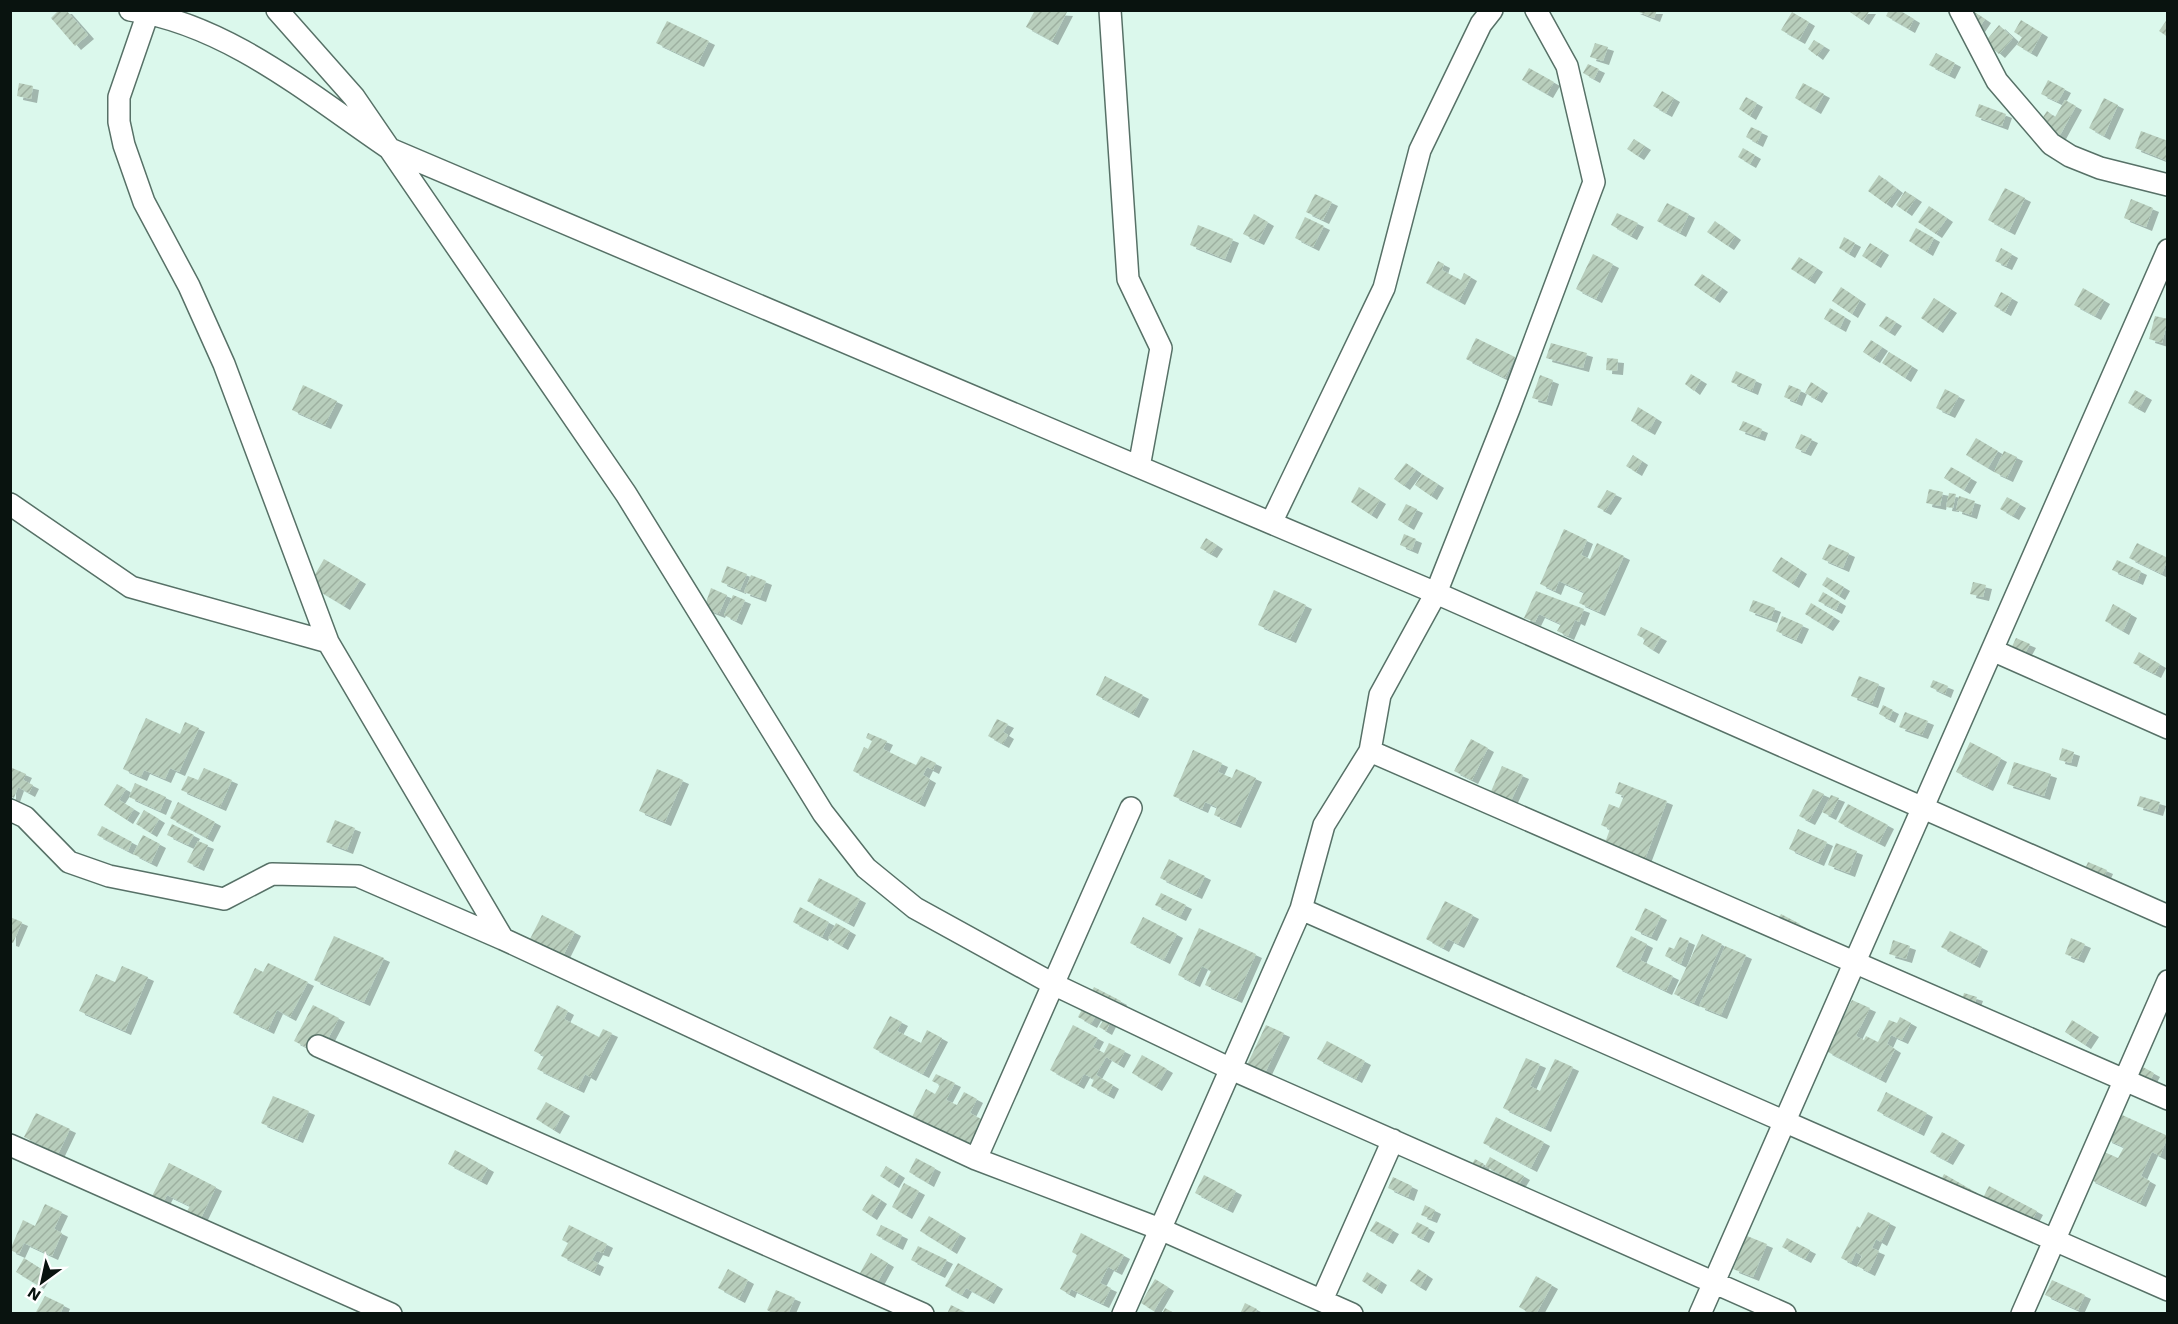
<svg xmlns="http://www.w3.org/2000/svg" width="2178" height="1324" font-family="'Work Sans',sans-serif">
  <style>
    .building { fill: url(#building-hatch); filter: url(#shadow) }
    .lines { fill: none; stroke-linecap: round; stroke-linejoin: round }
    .street-casing { stroke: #577167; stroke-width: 24 }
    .street { stroke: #fff; stroke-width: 21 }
  </style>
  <defs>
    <pattern id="building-hatch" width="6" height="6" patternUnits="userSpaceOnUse" patternTransform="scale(1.5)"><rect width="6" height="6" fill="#b8cebc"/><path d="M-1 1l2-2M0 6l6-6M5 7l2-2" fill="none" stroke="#9db0a0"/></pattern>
    <filter id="shadow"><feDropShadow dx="6" dy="4" stdDeviation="0" flood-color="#0004"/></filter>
  </defs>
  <rect width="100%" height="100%" fill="#dbf8ec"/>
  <path class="building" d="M59,10H66L88,35L75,46L51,18Z
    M1035,10L1067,12L1052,41L1026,27Z
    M1634,10H1657L1654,18Z
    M1847,10H1870L1863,21Z
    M1889,10H1899L1914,19L1909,29L1886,16Z
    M1973,11L1985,19L1979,28L1966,20Z
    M1792,12L1809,22L1799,40L1781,30Z
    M2168,18V37L2159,31Z
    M2021,20L2042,33L2031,53L2017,45L2022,37L2014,32Z
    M667,21L709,41L698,63L656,43Z
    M1999,25L2013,38L1999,54L1985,42Z
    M1814,40L1824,46L1817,56L1808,49Z
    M1595,43L1608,47L1603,61L1590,57Z
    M1936,53L1955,63L1949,75L1929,65Z
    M1588,64L1599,69L1594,79L1583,73Z
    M1529,68L1554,82L1547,94L1522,80Z
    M2048,80L2065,89L2058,102L2041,94Z
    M19,83L33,86L31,99L17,96Z
    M1803,83L1824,94L1815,110L1795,98Z
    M1662,91L1674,98L1666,113L1653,106Z
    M1746,97L1757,103L1750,116L1739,109Z
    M2104,98L2118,105L2104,136L2089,128Z
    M2065,100L2076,106L2059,137L2038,125L2047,111L2055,117Z
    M1979,104L2006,114L2002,126L1975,116Z
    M1751,127L1762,132L1757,143L1746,137Z
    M2141,131L2168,141V161L2135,148Z
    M1634,139L1645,146L1638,156L1627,149Z
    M1743,148L1755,155L1750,164L1738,157Z
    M1879,175L1897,189L1886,204L1868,191Z
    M2005,188L2025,198L2009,231L1988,220Z
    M1905,191L1916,198L1906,212L1896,205Z
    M1315,194L1332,202L1323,220L1306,212Z
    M2131,199L2153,208L2146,227L2124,218Z
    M1667,203L1689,214L1680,233L1657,221Z
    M1929,206L1947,218L1936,234L1918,222Z
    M1617,213L1638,223L1631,236L1611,225Z
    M1254,214L1268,222L1258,241L1243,234Z
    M1305,217L1324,226L1313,247L1295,238Z
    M1715,221L1735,236L1728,246L1707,232Z
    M1198,225L1233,239L1225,259L1190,245Z
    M1916,228L1934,238L1927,252L1909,241Z
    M1844,237L1855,243L1849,254L1839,248Z
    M1870,243L1883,251L1875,264L1862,256Z
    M2001,248L2012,254L2006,266L1995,261Z
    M1593,254L1613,264L1596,299L1576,289Z
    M1799,257L1817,268L1809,280L1791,269Z
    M1438,261L1444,264L1442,270L1461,280L1464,273L1471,277L1459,301L1426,283Z
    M1702,274L1722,288L1714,299L1694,285Z
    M1841,287L1860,300L1852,314L1832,301Z
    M2083,288L2104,300L2095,316L2074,305Z
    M2001,292L2012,298L2005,312L1994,306Z
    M1934,298L1951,309L1937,329L1921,318Z
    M1830,308L1845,317L1840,328L1824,319Z
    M1886,316L1896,322L1889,332L1879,326Z
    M2155,316L2168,319L2162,343L2149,339Z
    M1476,338L1515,357L1505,378L1466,359Z
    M1871,340L1882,347L1874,359L1863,352Z
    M1551,343L1587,353L1583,368L1546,358Z
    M1889,352L1912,366L1905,378L1882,363Z
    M1607,358L1618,359L1617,371L1606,370Z
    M1736,371L1756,380L1752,391L1731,382Z
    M1691,374L1701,380L1694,391L1685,384Z
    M1540,375L1553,380L1546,402L1532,398Z
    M1811,382L1822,389L1816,399L1805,393Z
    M303,385L337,401L325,425L292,410Z
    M1789,385L1801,390L1796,402L1784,397Z
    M1945,389L1959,396L1949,414L1936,408Z
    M2135,390L2146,396L2139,409L2128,403Z
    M1638,407L1656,418L1649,431L1631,421Z
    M1743,421L1762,429L1759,437L1739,430Z
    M1801,434L1812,439L1805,452L1795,448Z
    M1976,438L1998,451L1988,468L1966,455Z
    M2004,451L2017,457L2007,478L1994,472Z
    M1633,455L1642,461L1636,472L1626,466Z
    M1406,463L1416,470L1404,486L1394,479Z
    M1951,467L1971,478L1964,490L1944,478Z
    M1422,474L1438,484L1431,496L1415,485Z
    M1359,487L1380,500L1371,515L1351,502Z
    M1929,489L1943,492L1940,506L1926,503Z
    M1607,490L1616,494L1605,511L1597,507Z
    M1949,493L1956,494L1953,508L1946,507Z
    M1959,496L1975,501L1971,515L1956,510Z
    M2007,497L2020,504L2013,516L2000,509Z
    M1406,504L1417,509L1408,526L1398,520Z
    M1564,529L1587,540L1581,555L1590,559L1597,543L1624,556L1599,612L1579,603L1584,592L1559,581L1555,591L1540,584Z
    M1404,534L1416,539L1412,550L1400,545Z
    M1206,538L1217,545L1211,554L1200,548Z
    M2137,543L2168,558L2162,574L2129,558Z
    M1829,544L1849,553L1843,568L1822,559Z
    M1781,557L1801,570L1793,584L1772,571Z
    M324,559L360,580L344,606L309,585Z
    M2117,560L2141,571L2137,581L2112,570Z
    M727,566L747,574L740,590L721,582Z
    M751,575L766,581L760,598L744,592Z
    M1827,577L1844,587L1839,596L1822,585Z
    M1973,582L1986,585L1983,597L1970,594Z
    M711,588L727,595L719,614L704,608Z
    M1274,590L1306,605L1290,639L1258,625Z
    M1536,591L1584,609L1579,622L1575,620L1568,636L1557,631L1561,624L1539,614L1535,622L1524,618Z
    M1823,592L1840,602L1836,610L1818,601Z
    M733,595L745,600L736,621L724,615Z
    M1753,600L1775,608L1771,619L1749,611Z
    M1811,603L1834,617L1827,627L1805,614Z
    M2113,604L2131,614L2123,631L2105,621Z
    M1782,616L1803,625L1796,640L1776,631Z
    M1641,627L1661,637L1653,650L1643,644L1645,639L1637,635Z
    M2016,638L2030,644L2020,662L2008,655Z
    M2139,652L2160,664L2155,674L2133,663Z
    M1105,676L1143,695L1133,714L1096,695Z
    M1859,676L1879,684L1872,704L1851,696Z
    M1933,680L1948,686L1945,694L1930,687Z
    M1883,705L1893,710L1889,719L1879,714Z
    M1905,712L1928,721L1922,735L1899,727Z
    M146,718L180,734L185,722L199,728L179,772L170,768L165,779L144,770L141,777L123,769Z
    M997,719L1008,724L1003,732L1008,735L1003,744L988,736Z
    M868,733L887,741L883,749L916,765L921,756L936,763L933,770L927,767L923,775L930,779L919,803L853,771L864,747L868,749L872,741L866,738Z
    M1471,739L1488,748L1472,780L1454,771Z
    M1970,742L2001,758L1987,787L1956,772Z
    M2062,748L2074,752L2071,763L2059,760Z
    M1193,750L1222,763L1218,772L1232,778L1236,769L1256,778L1235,824L1214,815L1217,807L1205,802L1202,809L1173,796Z
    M2014,762L2051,774L2044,796L2007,784Z
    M1502,766L1523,775L1509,805L1489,796Z
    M10,767L26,774L23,780L33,785L29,793L18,787L14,798L10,796Z
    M204,768L232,780L220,807L181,790L188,776L198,780Z
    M657,769L683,780L665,822L639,811Z
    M1619,782L1667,801L1642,867L1593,848L1597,837L1606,840L1610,829L1601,825L1609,804L1619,808L1624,796L1615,793Z
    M135,783L166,797L160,811L129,797Z
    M117,784L126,789L119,800L134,809L127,820L104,805Z
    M1813,789L1824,794L1809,821L1799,816Z
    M1831,795L1839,798L1830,816L1822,812Z
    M2140,796L2160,802L2157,812L2137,806Z
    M178,802L215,822L207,838L170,818Z
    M1848,804L1888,825L1879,843L1838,822Z
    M144,810L159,819L151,833L136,824Z
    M335,820L355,828L347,850L326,842Z
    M172,824L194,835L188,845L167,835Z
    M102,826L132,842L128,851L97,835Z
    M1798,829L1827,842L1818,862L1789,849Z
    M143,835L160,844L151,863L133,854Z
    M198,841L208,845L198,867L187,862Z
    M1836,843L1857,851L1849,873L1828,865Z
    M1169,859L1205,876L1196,895L1160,878Z
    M2088,862L2107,870L2099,889L2080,881Z
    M819,878L860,899L848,923L807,901Z
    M1161,893L1186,905L1180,917L1155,905Z
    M1445,901L1473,915L1458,944L1448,939L1443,948L1426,939Z
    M800,907L829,922L822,937L793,922Z
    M1645,908L1661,916L1651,937L1635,930Z
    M1781,914L1800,924L1793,937L1775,926Z
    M542,915L575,932L562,958L529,941Z
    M10,917L22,922L13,943L10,942Z
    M1143,917L1177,934L1164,960L1130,943Z
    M836,923L850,931L842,946L828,938Z
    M1199,928L1256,954L1236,999L1205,985L1211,971L1202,966L1194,983L1178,975Z
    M1950,931L1982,947L1974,964L1941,947Z
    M1702,934L1722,944L1694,1003L1674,994Z
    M334,936L384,958L364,1002L314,980Z
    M1631,936L1647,944L1640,960L1673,976L1666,991L1616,967Z
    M1680,937L1689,941L1681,964L1665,956L1669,947L1674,949Z
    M2071,938L2085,944L2078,959L2065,954Z
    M1893,940L1910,946L1906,959L1889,954Z
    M1725,946L1746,955L1721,1015L1699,1006Z
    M268,963L308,982L290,1017L277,1010L268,1030L233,1013L255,968L263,972Z
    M122,966L148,977L125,1031L79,1011L96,974L115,982Z
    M1094,987L1121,1001L1106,1031L1099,1027L1103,1021L1095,1017L1091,1024L1078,1017Z
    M1964,993L1977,997L1972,1011L1960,1007Z
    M1852,1000L1870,1008L1856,1036L1864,1040L1866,1036L1878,1042L1889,1020L1897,1023L1900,1017L1911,1023L1902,1040L1891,1035L1887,1044L1895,1049L1880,1079L1826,1051Z
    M313,1005L339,1018L320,1054L294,1041Z
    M557,1005L568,1011L564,1019L599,1037L603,1029L612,1033L590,1077L585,1074L578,1089L537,1069L544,1056L534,1051Z
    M890,1016L902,1022L897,1031L921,1043L927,1030L942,1038L923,1074L873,1048Z
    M2072,1020L2093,1033L2085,1045L2065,1032Z
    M1073,1025L1098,1038L1093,1047L1104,1053L1109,1043L1125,1051L1118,1064L1106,1057L1096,1075L1113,1085L1108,1095L1091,1086L1094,1079L1084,1074L1078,1085L1050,1070Z
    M1266,1025L1284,1033L1263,1077L1245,1069Z
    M1327,1041L1365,1061L1356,1079L1317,1059Z
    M1142,1055L1167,1069L1156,1087L1132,1073Z
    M1526,1058L1540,1064L1530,1086L1540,1091L1555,1059L1573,1067L1545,1128L1503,1108Z
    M2141,1066L2154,1073L2148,1084L2135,1077Z
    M936,1074L955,1083L946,1100L957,1105L964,1092L977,1099L970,1113L983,1120L968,1148L911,1119L926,1089L935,1094L940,1085L932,1081Z
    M1886,1092L1927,1113L1918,1132L1877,1111Z
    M273,1096L309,1111L297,1139L261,1123Z
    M546,1102L564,1112L554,1130L536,1119Z
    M36,1113L70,1129L58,1154L24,1137Z
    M2118,1113L2168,1136L2160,1156L2152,1152L2141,1176L2150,1181L2140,1203L2089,1179L2102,1151L2118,1158L2124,1147L2106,1139Z
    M1496,1117L1544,1142L1531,1168L1483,1143Z
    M1942,1132L1959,1141L1947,1161L1930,1152Z
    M455,1150L488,1168L481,1181L448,1164Z
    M1490,1157L1524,1176L1519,1184L1485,1166Z
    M916,1158L935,1168L928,1183L909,1172Z
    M1475,1159L1484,1164L1477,1176L1468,1171Z
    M169,1163L216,1187L200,1220L186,1213L190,1206L167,1195L163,1203L151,1198Z
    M886,1166L899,1174L893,1184L880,1176Z
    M1944,1174L1977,1193L1971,1204L1939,1184Z
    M1204,1175L1236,1191L1227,1209L1195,1193Z
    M1393,1177L1412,1186L1408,1197L1388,1188Z
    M904,1183L919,1191L906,1215L892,1207Z
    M1989,1186L2037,1211L2027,1230L1979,1206Z
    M872,1194L881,1200L871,1216L862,1210Z
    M45,1204L62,1212L54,1229L62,1233L52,1256L24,1243L19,1254L10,1250L23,1220L35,1226Z
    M1425,1205L1435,1210L1431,1219L1421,1215Z
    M1868,1212L1890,1223L1881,1242L1876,1239L1872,1248L1879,1251L1869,1272L1857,1266L1862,1256L1856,1252L1851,1263L1841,1258L1857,1226L1860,1228Z
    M929,1216L960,1234L951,1250L920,1231Z
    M1376,1221L1393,1230L1387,1240L1370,1231Z
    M1417,1222L1429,1228L1423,1239L1411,1233Z
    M569,1225L607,1244L603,1253L597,1251L592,1260L598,1263L594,1272L561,1256L568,1243L562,1240Z
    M881,1225L902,1235L897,1246L876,1235Z
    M1081,1233L1124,1255L1116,1271L1108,1267L1100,1283L1111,1288L1103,1304L1071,1289L1069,1294L1060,1289L1077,1255L1072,1252Z
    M1747,1236L1767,1244L1753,1277L1733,1269Z
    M1787,1238L1810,1250L1805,1259L1782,1247Z
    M918,1246L947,1260L939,1274L911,1260Z
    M871,1253L888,1263L871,1294L854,1284Z
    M24,1258L46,1272L38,1285L16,1272Z
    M958,1263L997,1285L988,1300L966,1288L962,1295L945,1286Z
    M728,1269L748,1280L739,1299L718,1288Z
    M1418,1269L1427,1275L1420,1287L1410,1281Z
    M1367,1272L1381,1281L1376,1290L1362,1281Z
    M1536,1276L1552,1285L1536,1314H1531L1519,1307Z
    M1155,1279L1168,1287L1154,1311L1141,1303Z
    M2052,1280L2085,1295L2078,1310L2045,1295Z
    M776,1290L795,1298L788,1314H774L767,1310Z
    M45,1296L64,1305L60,1314L36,1312Z
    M1245,1303L1257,1309L1255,1314H1240Z
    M951,1305L969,1314H947Z
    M1165,1308L1176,1314H1162Z"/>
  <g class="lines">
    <g class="street-casing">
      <path id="street" d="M130,10C229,25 310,95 390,149L1436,593L2168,916
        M277,10L354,97L626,494L823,813L866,868L915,908L1053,984L1231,1069L1785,1314
        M1110,10L1128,279L1161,348L1139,467
        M1960,10L1997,81L2051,144L2070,156L2100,168L2168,185
        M148,13L119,97V122L124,145L144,202L189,286L224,364L328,642
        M10,504L131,587L328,642L503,939
        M1271,523L1384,288L1420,150L1481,24L1492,10
        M1992,650L2168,728
        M1370,751L2168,1099
        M10,810L25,817L69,862L109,876L224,899L272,874L358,876L503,939L976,1159L1160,1229L1352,1314
        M1301,909L2168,1290
        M318,1046L923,1314
        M10,1145L391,1314
        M976,1159L1131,808
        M1322,1300L1393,1140
        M1123,1314L1301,909L1324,825L1370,751L1380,695L1436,593L1509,409L1594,182L1567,66L1536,10
        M1700,1314L2168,250
        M2022,1314L2168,981"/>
    </g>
    <use href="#street" class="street"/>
  </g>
  <rect width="2178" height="1324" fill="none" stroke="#09130f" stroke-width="24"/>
  <g transform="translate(42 1282) rotate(213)" stroke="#ffffff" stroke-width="4.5" paint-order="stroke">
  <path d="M0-4.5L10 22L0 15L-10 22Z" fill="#09130f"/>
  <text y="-9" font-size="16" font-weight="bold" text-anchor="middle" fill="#09130f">N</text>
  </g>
</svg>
